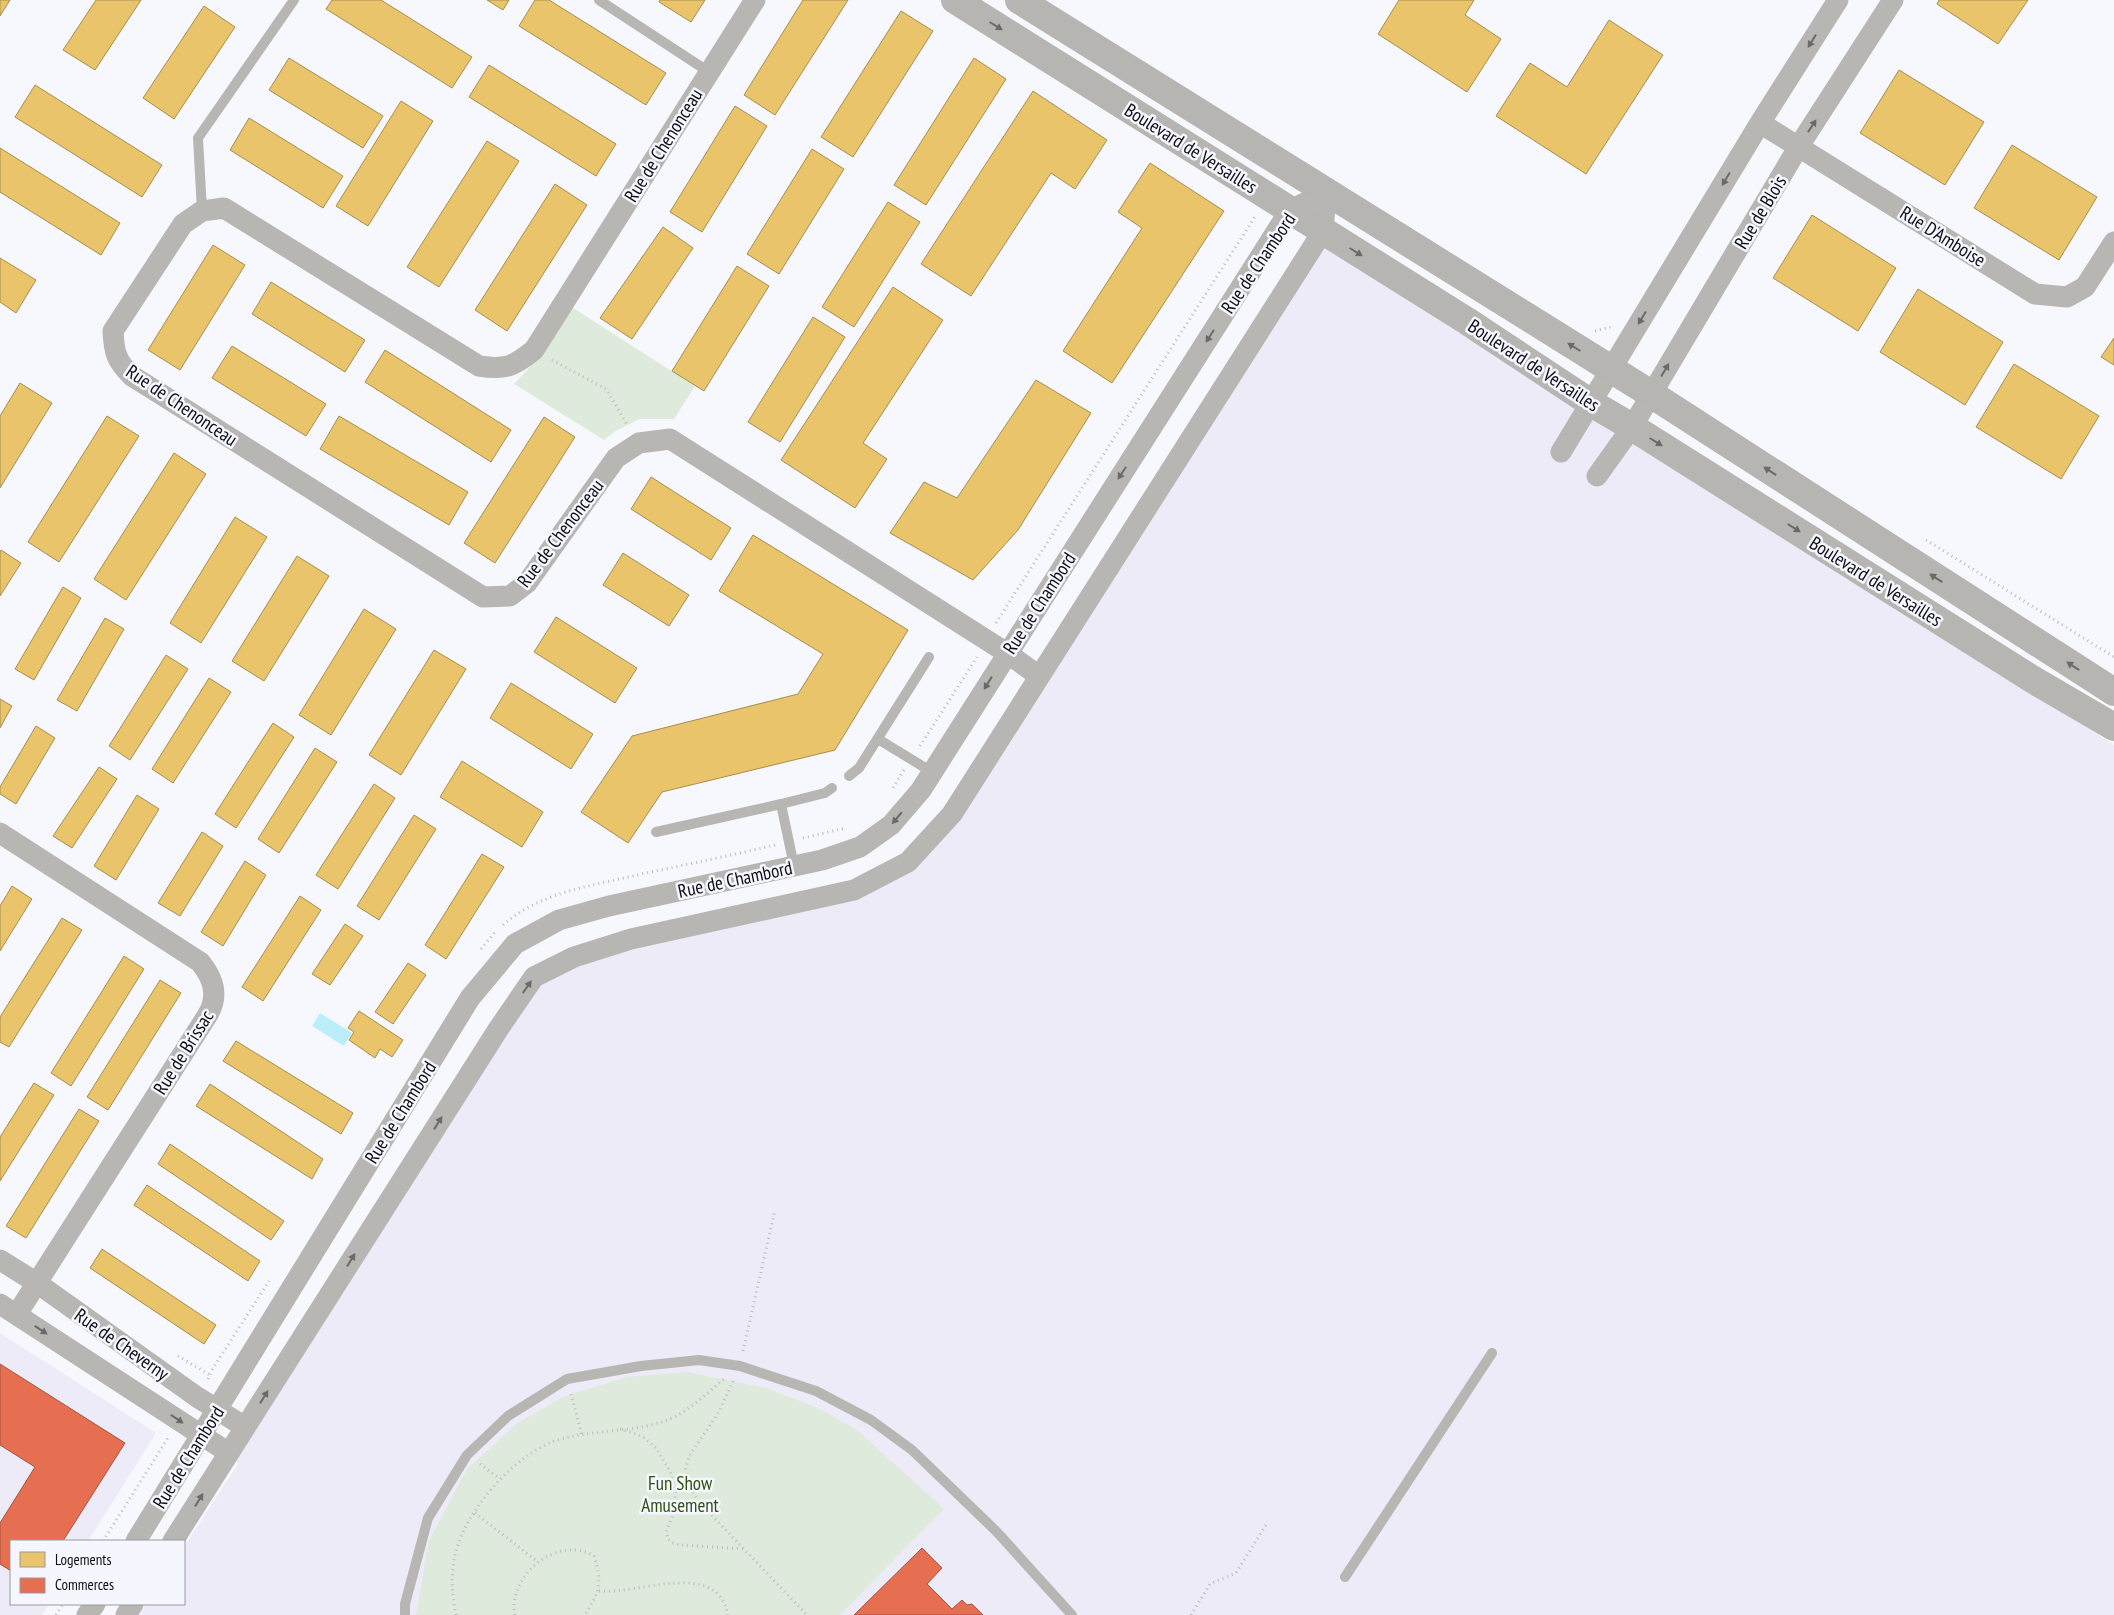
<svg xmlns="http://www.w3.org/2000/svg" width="2114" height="1615" font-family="'PT Sans Narrow',sans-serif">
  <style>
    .commercial { fill: #ecebf7 }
    .green { fill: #deeadb }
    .water { fill: #bbeefa }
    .homes { fill: #e9c46a; stroke: #a78d4f }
    .shops { fill: #e76f51; stroke: #a6523e }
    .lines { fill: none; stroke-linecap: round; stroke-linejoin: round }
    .path { stroke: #bcbbbb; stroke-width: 3; stroke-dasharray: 1 4; stroke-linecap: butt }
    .lane { stroke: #b8b6b2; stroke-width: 10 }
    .street { stroke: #b8b6b2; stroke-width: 21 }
    .secondary { stroke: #b7b5b1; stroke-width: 28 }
    .oneway { fill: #6a6a69 }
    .oneway2 { fill: #6b6a6a }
    .labels { text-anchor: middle; stroke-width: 5; stroke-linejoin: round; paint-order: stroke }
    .street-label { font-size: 19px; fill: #0d0e11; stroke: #f5f6ff }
    .park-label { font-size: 19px; fill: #2d520d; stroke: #f5f6ff }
  </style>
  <rect width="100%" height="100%" fill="#f7f8fd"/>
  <path class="commercial" d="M1323,231L2114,745V1615H139L146,1604H184V1547L238,1464L229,1453L534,977L876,880L952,814Z
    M0,1333L156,1433L88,1541H11V1604H49L42,1615H0Z"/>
  <path class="green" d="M570,306L695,386L674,419H639L614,432L604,440L514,384L538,358Z
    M687,1372L766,1388L818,1408L857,1430L944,1509L840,1615H416L429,1541L467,1469L518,1423L565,1396L627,1377Z"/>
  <path class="water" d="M320,1013L352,1033L344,1046L312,1026Z"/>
  <path class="homes" d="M0,0H10L0,16Z
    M96,0H141L95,70L63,50Z
    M332,0H381L472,57L452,88L326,9Z
    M487,0H509L503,10Z
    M535,0H549L666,73L646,105L519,26Z
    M660,0H705L691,22L659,2Z
    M803,0H848L775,115L744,95Z
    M1399,0H1474L1465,15L1501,39L1467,92L1378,34Z
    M1939,0H2028L1998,44L1937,4Z
    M204,6L235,27L174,119L143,98Z
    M901,11L933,31L853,157L821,137Z
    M1609,20L1663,55L1586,174L1496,116L1530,63L1567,87Z
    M289,58L383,116L363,148L269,90Z
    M974,58L1006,79L926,205L894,185Z
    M489,65L616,144L596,176L469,97Z
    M1899,70L1984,122L1945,185L1860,133Z
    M35,85L162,165L142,197L15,117Z
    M1033,91L1107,140L1075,189L1051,173L971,296L921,264Z
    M401,101L433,121L368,226L336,206Z
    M735,106L767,126L702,232L670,212Z
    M249,118L343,176L323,208L230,150Z
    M487,141L519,161L439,287L407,267Z
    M2012,145L2097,197L2059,260L1974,208Z
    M0,148L120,223L101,255L0,192Z
    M812,149L844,169L779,274L747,254Z
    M1150,163L1224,211L1112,383L1063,351L1142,228L1118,212Z
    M555,184L587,205L507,331L475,310Z
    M888,202L920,222L854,327L822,307Z
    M1812,215L1896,268L1858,331L1773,278Z
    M663,227L693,248L632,339L600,318Z
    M213,245L245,265L180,370L148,350Z
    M0,258L36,280L16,313L0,302Z
    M737,266L769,286L704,391L672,371Z
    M271,282L365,340L345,372L252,314Z
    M893,287L943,320L863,443L887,459L855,508L781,460Z
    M1918,289L2003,342L1965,405L1880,352Z
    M813,317L845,337L780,442L748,422Z
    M2114,338V365L2101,357Z
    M232,346L326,404L306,436L212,378Z
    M385,350L511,430L491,462L365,382Z
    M2014,364L2099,416L2061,479L1976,427Z
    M1036,380L1091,413L1018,530L973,580L890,533L924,482L957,498Z
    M20,383L52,403L0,488V416Z
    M107,416L139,436L59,562L28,542Z
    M339,416L468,492L449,525L320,449Z
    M544,417L575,437L495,563L464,543Z
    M174,453L206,474L126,600L94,579Z
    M651,477L731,528L711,560L631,509Z
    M235,517L267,537L201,643L170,623Z
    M753,535L908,630L835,750L662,792L628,843L581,812L632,736L798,694L823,654L719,591Z
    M1,550L21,563L0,596V552Z
    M623,553L689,595L669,626L603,585Z
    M297,556L329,576L264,681L232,661Z
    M63,587L81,598L34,680L15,669Z
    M364,609L396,629L331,735L299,715Z
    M556,617L637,668L615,703L534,652Z
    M105,618L124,629L77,711L57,700Z
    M434,650L466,669L401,775L369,755Z
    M166,655L188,669L130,760L109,746Z
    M209,678L231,692L173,783L152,769Z
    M511,683L593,734L571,769L490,718Z
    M0,699L12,706L0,728Z
    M273,723L294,737L236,828L215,814Z
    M36,726L55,738L16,804L0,794V787Z
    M315,748L337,762L279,853L258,839Z
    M462,761L543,812L522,847L440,797Z
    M99,767L117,779L72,848L53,836Z
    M374,784L395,798L338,889L316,875Z
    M137,795L159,809L116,880L94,866Z
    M414,815L436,829L379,920L357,906Z
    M202,832L223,846L180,916L158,903Z
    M482,854L504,867L446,959L425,945Z
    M245,861L266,875L223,946L201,932Z
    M12,886L32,899L0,951V906Z
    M300,896L321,910L263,1001L242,987Z
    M62,918L82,930L9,1047L0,1042V1017Z
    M345,924L363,936L330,985L312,974Z
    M124,956L144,969L71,1086L51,1073Z
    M408,963L426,975L393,1024L375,1012Z
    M160,980L181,993L108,1110L87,1097Z
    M359,1011L403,1040L392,1057L380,1049L375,1058L349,1040L354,1032L348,1028Z
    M236,1041L353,1113L341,1134L223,1061Z
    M34,1083L54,1095L0,1181V1137Z
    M210,1084L323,1159L312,1179L196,1106Z
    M79,1109L99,1121L26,1238L6,1226Z
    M170,1144L284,1221L271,1240L158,1164Z
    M147,1185L260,1261L248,1281L134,1205Z
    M102,1249L216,1325L204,1344L90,1268Z"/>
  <path class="shops" d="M0,1364L125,1443L63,1541H11V1571L0,1564V1523L35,1467L0,1445Z
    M922,1548L942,1568L927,1584L952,1609L962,1600L967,1605L972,1604L983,1615H854Z"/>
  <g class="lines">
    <path class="path" d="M1595,331L1611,327
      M552,360L606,389L628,426
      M1926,540L2114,657
      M996,623L1256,215
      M920,746L977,657
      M893,788L904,770
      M803,838L846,828
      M503,925C540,892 591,886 637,875C683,865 729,856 775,845
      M481,949L496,931
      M743,1351L775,1210
      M178,1356L210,1375
      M208,1379L212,1370L269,1281
      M733,1381L719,1412L689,1456L686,1469L689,1485L698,1501L807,1615
      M571,1394L582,1435
      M620,1429L642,1436L656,1448L670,1471L676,1492L672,1517L666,1532L668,1539L672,1543L681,1545L745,1549
      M480,1464L500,1479
      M475,1513L538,1562
      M103,1541L168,1438
      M599,1591C638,1595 717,1558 728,1615
      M56,1615L63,1604
      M456,1615C452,1596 451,1574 455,1555C465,1510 517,1451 561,1439C594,1430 630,1432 662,1422C686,1414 705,1395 724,1379
      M515,1615C507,1575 559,1534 594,1556C603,1583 599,1592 585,1615
      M1191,1615L1210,1584L1236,1573L1266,1525"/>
    <path class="lane" d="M599,0L709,72
      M202,211L198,138L294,0
      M878,739L932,772
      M849,776L859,768L929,657
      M781,804L825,793L832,788
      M656,832L781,804L794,866
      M1345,1577L1492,1353
      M405,1615V1604L428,1518L467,1455L508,1416L567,1379L641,1366L699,1360L740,1366L816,1391L871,1420L912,1450L996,1531L1072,1615"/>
    <path class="street" d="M755,0L534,350C513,367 505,370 479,366L224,208L202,211L183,224L113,331C114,352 116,361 132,376L483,597L510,596L527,583L616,458L639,443L670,439L1007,653L1039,676
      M1760,123L2035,294L2067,297L2085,287L2114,242
      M1561,452L1760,123L1838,0
      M1597,476L1632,427L1799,146L1893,0
      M0,833L200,962C214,979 219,997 207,1016L17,1314
      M0,1260L37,1283L197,1397L245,1427
      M0,1304L229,1453
      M136,1541L470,998L515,944L559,920L609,906L822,860L860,847L891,825L921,790L1290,210L1326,193L1323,231L952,814L908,862L854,890L631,939L574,957L534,977L499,1028L173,1541
      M87,1615L95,1604
      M126,1615L133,1604"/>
    <path class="secondary" d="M955,0L1467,321L1591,403L1632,427L2032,679L2114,727
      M1019,0L1651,394L2114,692"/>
  </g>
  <defs><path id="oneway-solid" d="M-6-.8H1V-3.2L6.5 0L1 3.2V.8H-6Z" transform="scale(1.25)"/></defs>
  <g class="oneway">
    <use href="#oneway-solid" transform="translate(996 26) rotate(32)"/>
    <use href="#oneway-solid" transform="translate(1356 252) rotate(32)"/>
    <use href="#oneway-solid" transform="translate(1574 347) rotate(-148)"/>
    <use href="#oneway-solid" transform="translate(1656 442) rotate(32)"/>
    <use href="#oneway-solid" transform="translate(1770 471) rotate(-147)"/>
    <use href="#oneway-solid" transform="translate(1794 528) rotate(32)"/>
    <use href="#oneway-solid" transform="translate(1936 578) rotate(-147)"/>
    <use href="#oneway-solid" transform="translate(2073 666) rotate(-147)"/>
  </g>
  <g class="oneway2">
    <use href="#oneway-solid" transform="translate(1812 41) rotate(122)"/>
    <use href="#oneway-solid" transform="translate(1812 126) rotate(-57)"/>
    <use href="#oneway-solid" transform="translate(1726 179) rotate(121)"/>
    <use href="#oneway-solid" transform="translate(1642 318) rotate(121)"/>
    <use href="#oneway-solid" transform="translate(1210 336) rotate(123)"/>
    <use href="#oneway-solid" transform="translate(1665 370) rotate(-59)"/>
    <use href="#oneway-solid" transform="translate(1122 473) rotate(123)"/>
    <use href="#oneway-solid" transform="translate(988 683) rotate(122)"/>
    <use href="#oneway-solid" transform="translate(897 818) rotate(130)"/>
    <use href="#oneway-solid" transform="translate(527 987) rotate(-55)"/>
    <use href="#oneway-solid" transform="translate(438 1123) rotate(-58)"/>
    <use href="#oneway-solid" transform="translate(351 1260) rotate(-58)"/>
    <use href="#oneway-solid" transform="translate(41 1330) rotate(33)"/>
    <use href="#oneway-solid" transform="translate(264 1397) rotate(-58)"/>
    <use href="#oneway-solid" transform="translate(177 1419) rotate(34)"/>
    <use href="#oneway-solid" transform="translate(199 1500) rotate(-58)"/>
  </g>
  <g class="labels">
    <g class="street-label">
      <text transform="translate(663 145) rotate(-58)" y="7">Rue de Chenonceau</text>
      <text transform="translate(1191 148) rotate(32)" y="7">Boulevard de Versailles</text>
      <text transform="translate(1760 212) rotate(-59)" y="7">Rue de Blois</text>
      <text transform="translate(1943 236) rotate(32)" y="7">Rue D'Amboise</text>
      <text transform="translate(1258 263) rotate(-56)" y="7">Rue de Chambord</text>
      <text transform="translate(1534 365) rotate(33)" y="7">Boulevard de Versailles</text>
      <text transform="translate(182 405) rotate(34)" y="7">Rue de Chenonceau</text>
      <text transform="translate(560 533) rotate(-53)" y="7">Rue de Chenonceau</text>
      <text transform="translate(1876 581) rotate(32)" y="7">Boulevard de Versailles</text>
      <text transform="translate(1039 603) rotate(-57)" y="7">Rue de Chambord</text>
      <text transform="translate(735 879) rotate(-12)" y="7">Rue de Chambord</text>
      <text transform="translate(183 1052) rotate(-58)" y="7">Rue de Brissac</text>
      <text transform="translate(400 1112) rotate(-58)" y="7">Rue de Chambord</text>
      <text transform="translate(122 1344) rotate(35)" y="7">Rue de Cheverny</text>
      <text transform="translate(188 1457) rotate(-58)" y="7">Rue de Chambord</text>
    </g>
    <g class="park-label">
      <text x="680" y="1490">Fun Show<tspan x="680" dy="22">Amusement</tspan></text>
    </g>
  </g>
  <rect x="10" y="1540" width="175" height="65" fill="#f5f6ff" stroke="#9899a0"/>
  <rect x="20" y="1552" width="25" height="15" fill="#e9c46a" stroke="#9899a0"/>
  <text x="55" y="1565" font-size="15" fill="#0d0e11">Logements</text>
  <rect x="20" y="1578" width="25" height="15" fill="#e76f51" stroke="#9899a0"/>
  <text x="55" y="1590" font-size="15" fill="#0d0e11">Commerces</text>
</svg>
